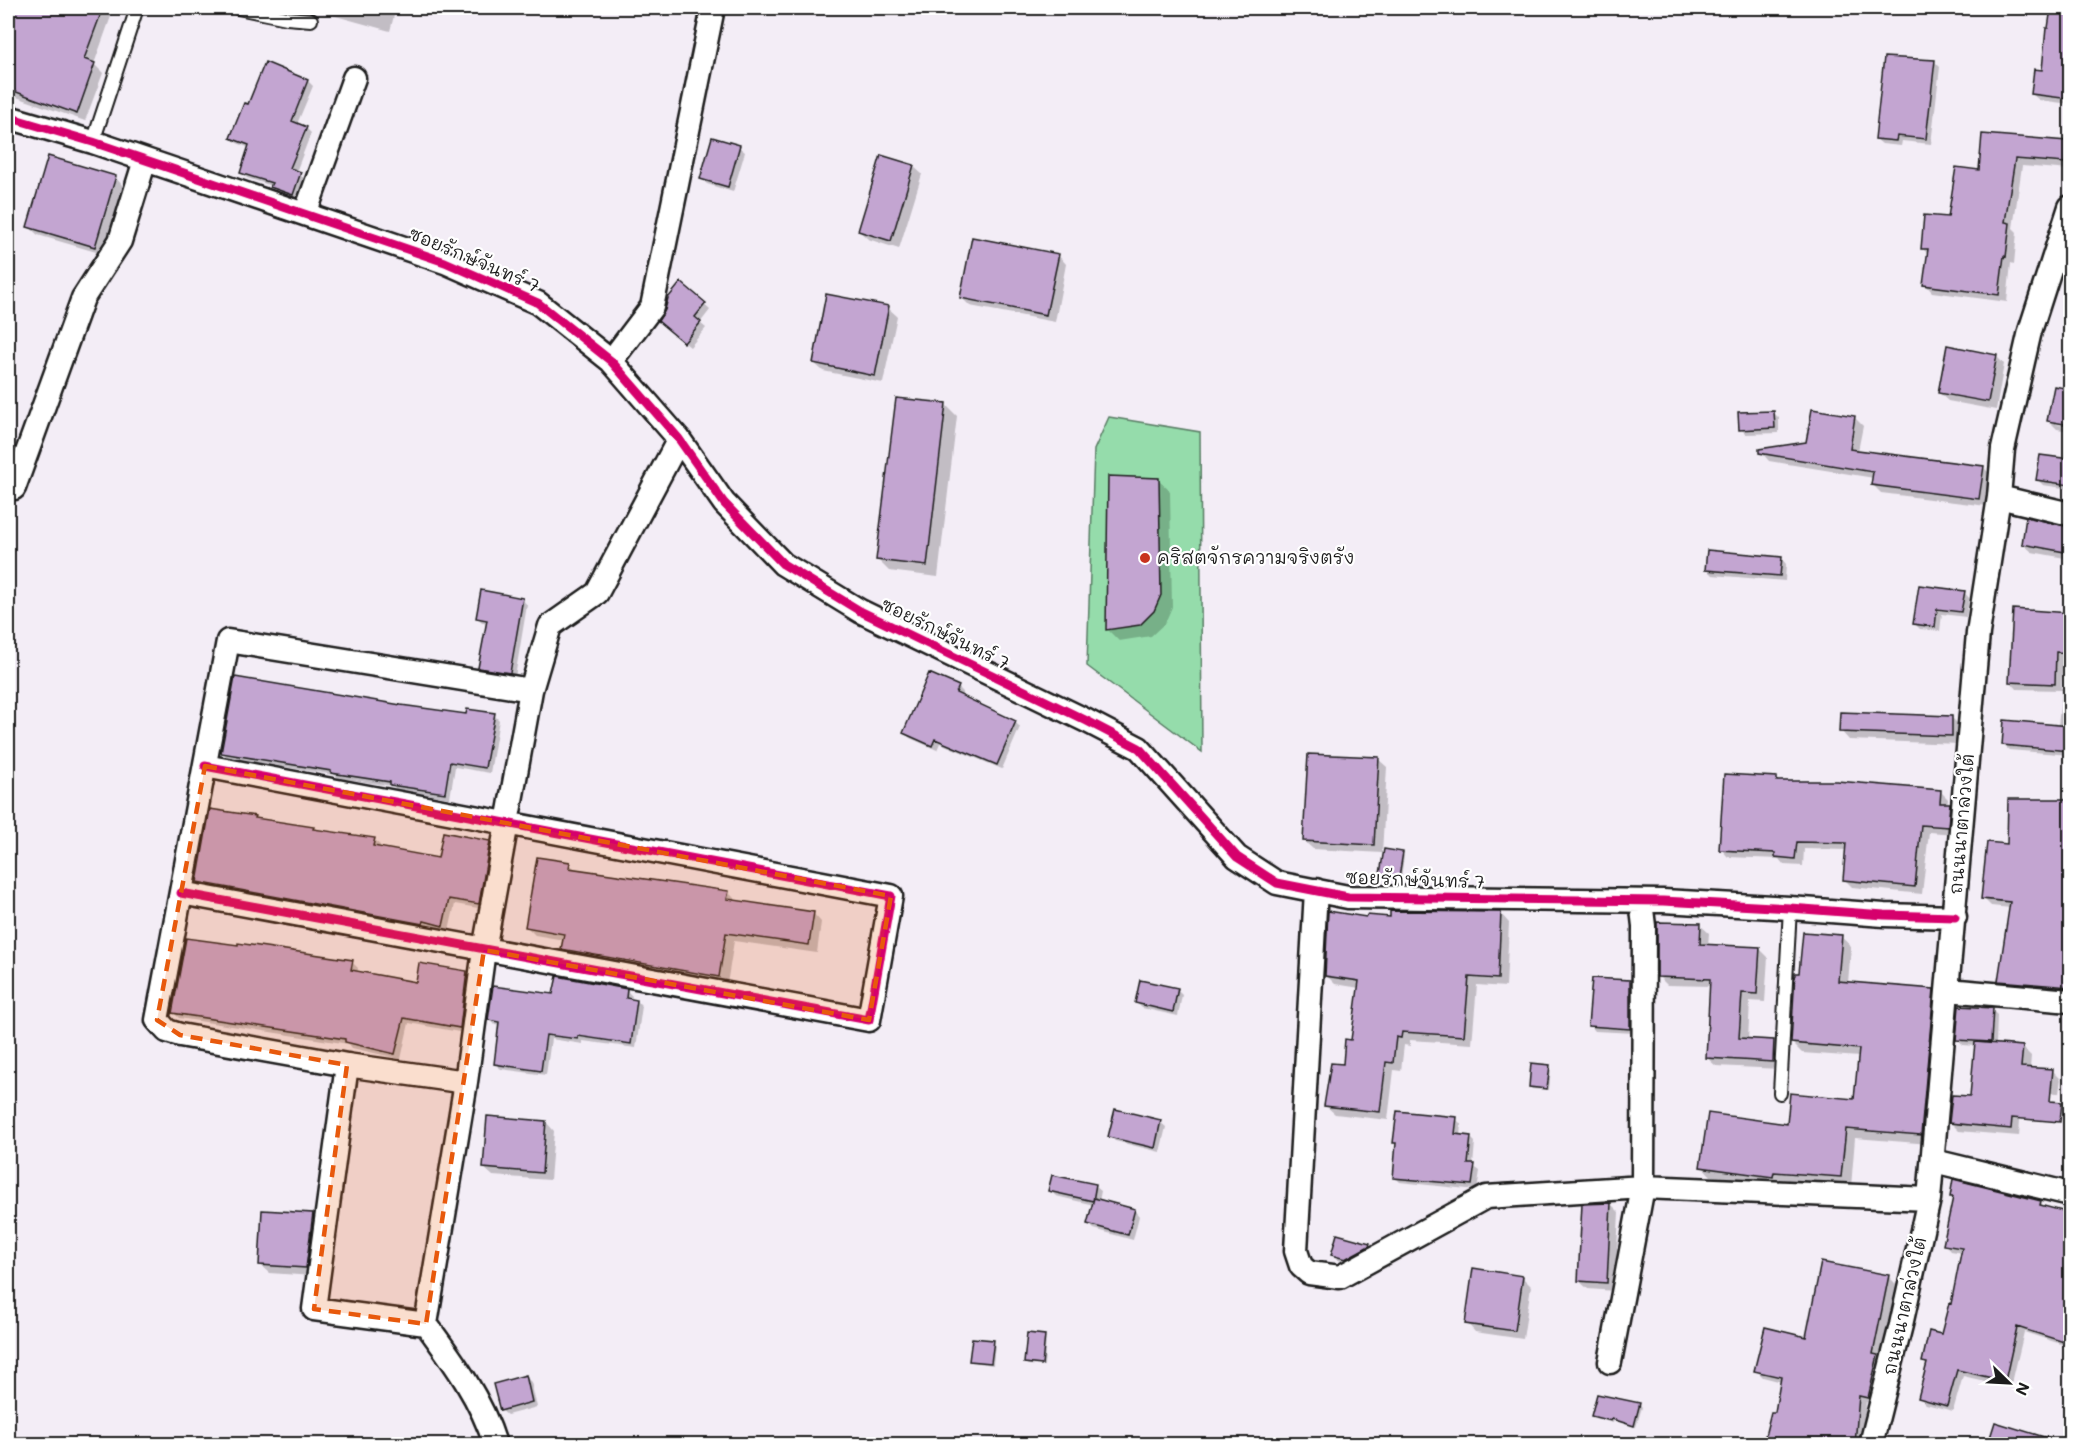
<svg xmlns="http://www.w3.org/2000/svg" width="2078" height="1452" font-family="Mali,'Playpen Sans Thai',sans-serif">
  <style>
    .green { fill: #95dcab; stroke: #587c64; stroke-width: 1.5 }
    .shadow { fill: #0003 }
    .building { fill: #c3a5d1; stroke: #1c1c1c; stroke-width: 1.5 }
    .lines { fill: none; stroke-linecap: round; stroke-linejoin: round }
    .lane-casing { stroke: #1c1c1c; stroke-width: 16 }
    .street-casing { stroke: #1c1c1c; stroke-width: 27 }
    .lane { stroke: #fff; stroke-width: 12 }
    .street { stroke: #fff; stroke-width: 22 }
    .cycleway-casing { stroke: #fff; stroke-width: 13 }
    .cycleway { stroke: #d6006c; stroke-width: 9 }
    .marked { fill: #e8590c; fill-opacity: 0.2; stroke: #e8590c; stroke-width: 4.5; stroke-dasharray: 12 8; stroke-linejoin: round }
    .poi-dot { fill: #c8321e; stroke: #fff; stroke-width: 2 }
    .labels { text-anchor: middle; stroke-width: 4.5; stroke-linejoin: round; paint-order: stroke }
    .street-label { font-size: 18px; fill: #1c1c1c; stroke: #fff }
    .poi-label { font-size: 18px; fill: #1c1c1c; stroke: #fff; text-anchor: start }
  </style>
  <rect width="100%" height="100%" fill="#f3edf6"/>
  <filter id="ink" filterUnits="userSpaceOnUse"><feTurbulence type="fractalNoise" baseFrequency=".0167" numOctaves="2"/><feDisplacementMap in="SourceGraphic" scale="12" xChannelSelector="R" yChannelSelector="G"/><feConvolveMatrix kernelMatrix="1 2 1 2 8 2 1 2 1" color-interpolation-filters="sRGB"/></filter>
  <g filter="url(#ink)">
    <path class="green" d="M1109,417L1200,432L1202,752L1087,666L1094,450Z"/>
    <path class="shadow" d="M8,8H114L94,64L103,73L85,121L8,94Z
      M312,8H396L390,31L314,10Z
      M2052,8H2070V104L2039,100L2032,94L2043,72Z
      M1935,62L1940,67L1931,144L1902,141L1901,146L1882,144L1876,139Z
      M266,64L308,81L313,86L297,124L306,128L311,133L296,172L305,179L298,199L277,192L272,186L247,178L242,173L250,148L237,143L232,138L248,106Z
      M1983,135L2066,142L2070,146V170L2022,166L2013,228L2017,232L2014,264L2011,263L2007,302L1932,292L1925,284L1928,254L1922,248L1950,218L1980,172Z
      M739,147L745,152L733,192L707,184L701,178Z
      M913,166L922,174L899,249L868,239L859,231Z
      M115,177L123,186L103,254L38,235L29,227Z
      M1058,255L1066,264L1055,322L970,306L961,297Z
      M681,284L710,310L700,323L706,328L690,347L665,327Z
      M888,308L897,316L883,383L823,371L814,363Z
      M1996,356L2004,364L1996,410L1948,401L1939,393Z
      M2055,388L2070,391V424L2056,421V424L2070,427V431L2057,429L2048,420Z
      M946,405L957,416L938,577L889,571L878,560Z
      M1813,411L1855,418L1863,426L1858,451L1983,467L1991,475L1987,506L1881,493L1873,485L1874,478L1769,461L1761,452L1807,444Z
      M1773,412L1779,418V433L1746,434L1741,429Z
      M2041,456L2070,461V489L2043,485L2038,480Z
      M1158,480L1170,491L1172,607L1165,623L1151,636L1119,641L1108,630Z
      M2070,528V559L2032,552L2023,544Z
      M1781,558L1786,564L1785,581L1712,575L1707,570Z
      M1920,586L1964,592L1969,598L1966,617L1942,614L1940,631L1920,629L1915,624Z
      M522,599L527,605L515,677L485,673L479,667L488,624L483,623L478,618Z
      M2015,611L2070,615V659L2063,658L2061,688L2070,689V755L2009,750L2003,745L2058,726L2062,690L2017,689L2011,682Z
      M958,687L963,692L961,697L1015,722L1020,727L1002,769L940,743L937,750L910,738L905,733Z
      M494,715L499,720L490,773L455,767L450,798L397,790L393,786L338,778L335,775L228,758L222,752L467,716Z
      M1952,718L1960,726V744L1849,740L1841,731Z
      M1378,759L1387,767L1382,853L1313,849L1304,841Z
      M1776,779L1779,782L1940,791L1948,799L1947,805L1957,812L1955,834L1929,832L1922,894L1852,887L1844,879L1847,850L1804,849L1803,866L1784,865L1779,859L1728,857L1721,849Z
      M2010,800L2070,801V994L2007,988L2000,980L2011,908L1991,906L1983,898L2009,846Z
      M255,817L258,820L313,828L316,831L374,840L380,845L379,849L439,859L489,842L495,848L484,909L455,904L449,931L429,926V929L204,887L198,882Z
      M1402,853L1404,856L1401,878L1384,875L1382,873Z
      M570,864L576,870L728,892L736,900L813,913L821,922L817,953L734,941L727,984L571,957L563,949L564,940L535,935L526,926Z
      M1501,914L1509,923L1506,987L1477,985L1472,1044L1410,1040V1046L1404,1045L1401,1071L1394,1070L1388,1120L1335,1114L1326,1106L1345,1066L1353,1041L1360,988L1335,984L1326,975L1368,919Z
      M1700,925L1709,933L1708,946L1759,948L1768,957L1765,1002L1750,1001L1748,1040L1773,1042L1782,1050L1781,1069L1716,1066L1707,1058L1711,986L1667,985L1659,977Z
      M1841,937L1851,946L1848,983L1933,990L1943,1000L1930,1144L1855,1138L1851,1187L1783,1181L1782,1186L1711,1176L1702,1166L1788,1126L1856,1101L1860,1057L1802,1053L1792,1043L1801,975Z
      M352,962L358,968L357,973L417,984L467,973L473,979L465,1033L409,1023L401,1059L352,1048L349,1044L179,1018L174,1013Z
      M1630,982L1635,987V1033L1595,1031L1590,1025Z
      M626,990L632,996L631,1000L637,1001L642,1006L636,1048L583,1041V1044L551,1039L546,1075L501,1069L495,1064L500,1026L495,1025L490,1019L554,995Z
      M1177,990L1182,995L1178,1016L1142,1008L1137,1003Z
      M1992,1010L1997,1015L1996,1045L2023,1048L2031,1056L2030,1069L2052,1070L2061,1079L2059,1093L1981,1090L1976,1046L1963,1045L1958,1039Z
      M1549,1066L1551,1068L1549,1090L1532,1089L1530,1087Z
      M2012,1111L2020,1120L2019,1136L1959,1131L1951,1123Z
      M1456,1119L1461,1124L1460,1136L1470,1137L1475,1142L1473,1166L1480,1171L1477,1190L1400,1182L1395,1177L1398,1145L1395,1142Z
      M546,1122L554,1131L550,1180L493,1176L484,1168Z
      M1160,1122L1166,1127L1160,1152L1115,1141L1110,1136Z
      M1095,1186L1101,1191L1099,1201L1134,1210L1139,1216L1133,1240L1094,1229L1089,1224L1094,1205L1056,1196L1050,1191Z
      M1951,1196L2040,1202L2046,1208L2070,1214V1347L2024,1332L2011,1387L1963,1376L1953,1411L1926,1404L1919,1397L1928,1366L1923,1362L1942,1336L1952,1306L1963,1253L1951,1251L1945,1244L1954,1199Z
      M1611,1204L1619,1212L1615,1291L1588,1289L1579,1281Z
      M313,1214L321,1222L314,1276L269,1273L260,1265Z
      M1369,1244L1375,1249L1352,1263L1338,1260L1333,1255Z
      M1522,1277L1531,1286L1523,1339L1475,1332L1467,1323Z
      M1889,1277L1896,1284L1881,1359L1885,1364L1875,1405L1866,1402L1862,1444H1764L1772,1413L1776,1414L1782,1382L1763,1377L1756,1370L1807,1339Z
      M1044,1336L1046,1338L1044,1366L1028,1365L1026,1363Z
      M993,1341L995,1344L993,1365L973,1362L971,1360Z
      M525,1376L531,1382L537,1407L507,1415L501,1410Z
      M1598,1396L1640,1405L1642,1407L1636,1427L1614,1420L1613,1423L1595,1418L1593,1415Z
      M1996,1424L2032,1439L2030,1444H1989Z"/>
    <path class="building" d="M8,8H103L84,59L95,63L77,114L8,89Z
      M2051,8H2070V99L2031,94L2034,69L2042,70L2046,28H2048Z
      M1884,57L1935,60L1926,139L1897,136L1896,141L1875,139Z
      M265,62L308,80L292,121L307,127L290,168L301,172L293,195L270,187L272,183L240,173L249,145L230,138L244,103L248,104Z
      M1982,134L2067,141L2065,163L2015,159L2005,222L2010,223L2006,257L2004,256L1999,295L1923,285L1928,249H1921L1924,215L1948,217L1956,167L1979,170Z
      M712,137L740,145L728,187L700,179Z
      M881,155L914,165L891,241L858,231Z
      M48,156L116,176L95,247L27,227Z
      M972,237L1059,254L1046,315L960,298Z
      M681,282L706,303L695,317L701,322L684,343L658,321L665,310L668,298Z
      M826,294L889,306L875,376L813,363Z
      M1947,345L1997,355L1988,402L1938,393Z
      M2054,386L2070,389V425L2047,421Z
      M896,398L946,403L927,566L876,560Z
      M1812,409L1855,416L1850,449L1984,466L1979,499L1871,485L1873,472L1759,453V449L1806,442Z
      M1774,411L1775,428L1739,430L1738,412Z
      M2040,455L2070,459V485L2036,480Z
      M1108,476L1159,478L1161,595L1154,611L1140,625L1106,630Z
      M2026,517L2070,527V553L2022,544Z
      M1707,550L1782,557L1780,576L1705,570Z
      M1919,585L1965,591L1961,612L1937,609L1935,627L1913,624Z
      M481,590L523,598L510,673L478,668L487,620L476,618Z
      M2013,609L2070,613L2069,653L2056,652L2055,684L2009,682Z
      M929,673L959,686L956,693L1016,721L997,765L935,739L932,746L903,733Z
      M235,677L401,705L466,714L467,709L495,713L485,768L450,762L445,793L390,785V782L331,773V771L221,753Z
      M1840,712L1952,716V736L1839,732Z
      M2004,720L2070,726V751L2002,745Z
      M1308,754L1379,757L1374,845L1303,841Z
      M1724,774L1777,777V781H1837L1941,790L1940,803H1950L1948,827L1921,825L1915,887L1843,880L1846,843L1797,842L1795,859L1775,857V853L1719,850Z
      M2008,799H2070V987L1998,981L2010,902L1981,899L1987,842L2007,844Z
      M210,809L256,816L255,818L314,827L313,829L375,838L373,846L438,858L443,832L490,841L479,904L449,899L443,926L424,921L423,924L197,882Z
      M1384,849L1403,852L1399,877L1380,874Z
      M537,857L570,862L569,868L729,891L727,899L814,912L809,945L726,933L719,977L561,949L564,934L525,927Z
      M1328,911L1366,917L1367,915L1390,917V911L1501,912L1498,979L1469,977L1464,1036L1402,1032L1401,1038L1396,1037L1393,1063L1386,1062L1380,1112L1324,1106L1331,1063L1343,1064L1345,1039L1351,1040L1359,981L1325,976Z
      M1657,922L1701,923L1700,944L1760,947L1757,994L1742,993L1739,1038L1774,1040L1773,1062L1706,1058L1710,979L1657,977Z
      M1803,932L1842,935L1838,981L1934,989L1921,1135L1846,1129L1841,1177L1774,1172L1773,1177L1700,1167L1708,1113L1787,1124L1790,1093L1854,1099L1859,1049L1791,1043L1795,973H1799Z
      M186,938L238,945V943L353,960L351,970L416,982L419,963L467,971L460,1028L404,1018L395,1054L345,1042V1039L172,1013Z
      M557,976L627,989L626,998L637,1000L631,1044L578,1036V1039L546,1035L541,1071L494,1064L499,1022L488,1020L493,986L553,994Z
      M1592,978L1630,980V1029L1588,1026Z
      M1140,980L1178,988L1173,1012L1135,1003Z
      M1959,1006L1993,1008L1991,1042L1956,1040Z
      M1975,1042L2023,1046L2021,1067L2053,1069L2050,1101L2062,1102L2060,1122L2012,1118L2011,1129L1949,1123L1952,1095L1970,1096Z
      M1531,1063L1550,1065L1547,1089L1529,1087Z
      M1115,1109L1161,1120L1155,1148L1108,1137Z
      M1397,1111L1457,1117L1455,1134L1471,1136L1468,1164H1475L1472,1185L1393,1178L1396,1143H1393Z
      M487,1116L546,1121L542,1173L483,1168Z
      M1052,1175L1096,1184L1093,1201L1048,1191Z
      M1953,1179L2041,1201L2040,1205L2070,1213V1344L2017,1327L2005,1381L1957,1370L1947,1406L1918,1398L1927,1363L1922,1362L1929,1331L1941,1334L1949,1303L1951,1304L1962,1248L1943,1245L1953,1197H1950Z
      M1094,1198L1135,1209L1128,1235L1087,1224Z
      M1611,1203L1607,1283L1578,1281L1582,1204Z
      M262,1210L313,1213L306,1268L259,1265Z
      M1337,1234L1370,1243L1369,1246L1345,1259L1331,1255Z
      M1821,1262L1889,1275L1873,1354L1878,1355L1868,1398L1859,1396L1855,1444L1819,1441L1818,1444H1763L1771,1412H1775L1781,1377L1754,1371L1765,1327L1806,1337Z
      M1473,1268L1523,1276L1515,1331L1465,1324Z
      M1027,1333L1045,1335L1042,1365L1024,1363Z
      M972,1338L994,1340L991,1363L969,1361Z
      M526,1375L532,1402L500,1411L493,1384Z
      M1597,1394L1640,1403L1634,1426L1612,1419L1611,1421L1591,1416Z
      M1995,1422L2054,1440L2053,1444H1988Z"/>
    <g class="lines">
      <g class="lane-casing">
        <path id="lane" d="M238,8L287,18L311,20
          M93,142L137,8
          M1780,1093L1790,908"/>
      </g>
      <g class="street-casing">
        <path id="street" d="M8,117L93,142L445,262L538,303L611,361L679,439L724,503L783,564L860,611L1087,721L1139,748L1237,857L1277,883L1348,897L1663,901L1790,908L1884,915L1955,917
          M305,214L354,78
          M611,361L652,307L713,8
          M8,487L14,488L83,298L120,241L145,160
          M1999,497L2070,514
          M1316,890L1296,1251L1301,1266L1309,1273L1340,1277L1486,1197L1643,1187L1929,1199
          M181,893L869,1020L891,896L205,766
          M1948,990L2070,1001
          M347,1065L314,1309L426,1324
          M466,1082L347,1065L180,1035L167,1031L157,1020L228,641L531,690
          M1934,1161L2070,1194
          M1610,1362L1643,1187L1644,926L1641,901
          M495,1444C481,1399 454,1362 426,1324L466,1082L484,950L531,690L550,626L597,593L679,439
          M1871,1444L1901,1325L1929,1199L1978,633L1999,497L2003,449L2030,331L2070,207"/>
      </g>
      <use href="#lane" class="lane"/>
      <use href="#street" class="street"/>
      <g class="cycleway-casing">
        <path id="cycleway" d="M8,117L93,142L445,262L538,303L611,361L679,439L724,503L783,564L860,611L1087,721L1139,748L1237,857L1277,883L1348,897L1663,901L1790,908L1884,915L1955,917
          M181,893L869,1020L891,896L205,766"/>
      </g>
      <use href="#cycleway" class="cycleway"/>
    </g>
  </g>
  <path class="marked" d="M205,766L891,896L869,1020L484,950L426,1324L314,1309L347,1065L180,1035L157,1020Z"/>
  <circle class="poi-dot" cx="1145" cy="558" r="6"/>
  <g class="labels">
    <g class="street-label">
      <text transform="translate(474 260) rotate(23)" y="6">ซอยรักษ์จันทร์ 7</text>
      <text transform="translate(945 634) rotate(26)" y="6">ซอยรักษ์จันทร์ 7</text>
      <text transform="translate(1962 824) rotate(-85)" y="6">ถนนนาตาล่วงใต้</text>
      <text transform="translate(1415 880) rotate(2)" y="6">ซอยรักษ์จันทร์ 7</text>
      <text transform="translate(1905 1306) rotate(-77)" y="6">ถนนนาตาล่วงใต้</text>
    </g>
    <g class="poi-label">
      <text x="1157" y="564">คริสตจักรความจริงตรัง</text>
    </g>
  </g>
  <rect width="2078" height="1452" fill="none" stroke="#fff" stroke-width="30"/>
  <rect x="15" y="15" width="2048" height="1422" fill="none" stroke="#1c1c1c" stroke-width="2" filter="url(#ink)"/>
  <g transform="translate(2009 1383) rotate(114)" stroke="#ffffff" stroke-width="4.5" paint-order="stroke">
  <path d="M0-4.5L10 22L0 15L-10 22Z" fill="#1c1c1c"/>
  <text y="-9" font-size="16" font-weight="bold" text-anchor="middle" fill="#1c1c1c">N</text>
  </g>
</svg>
